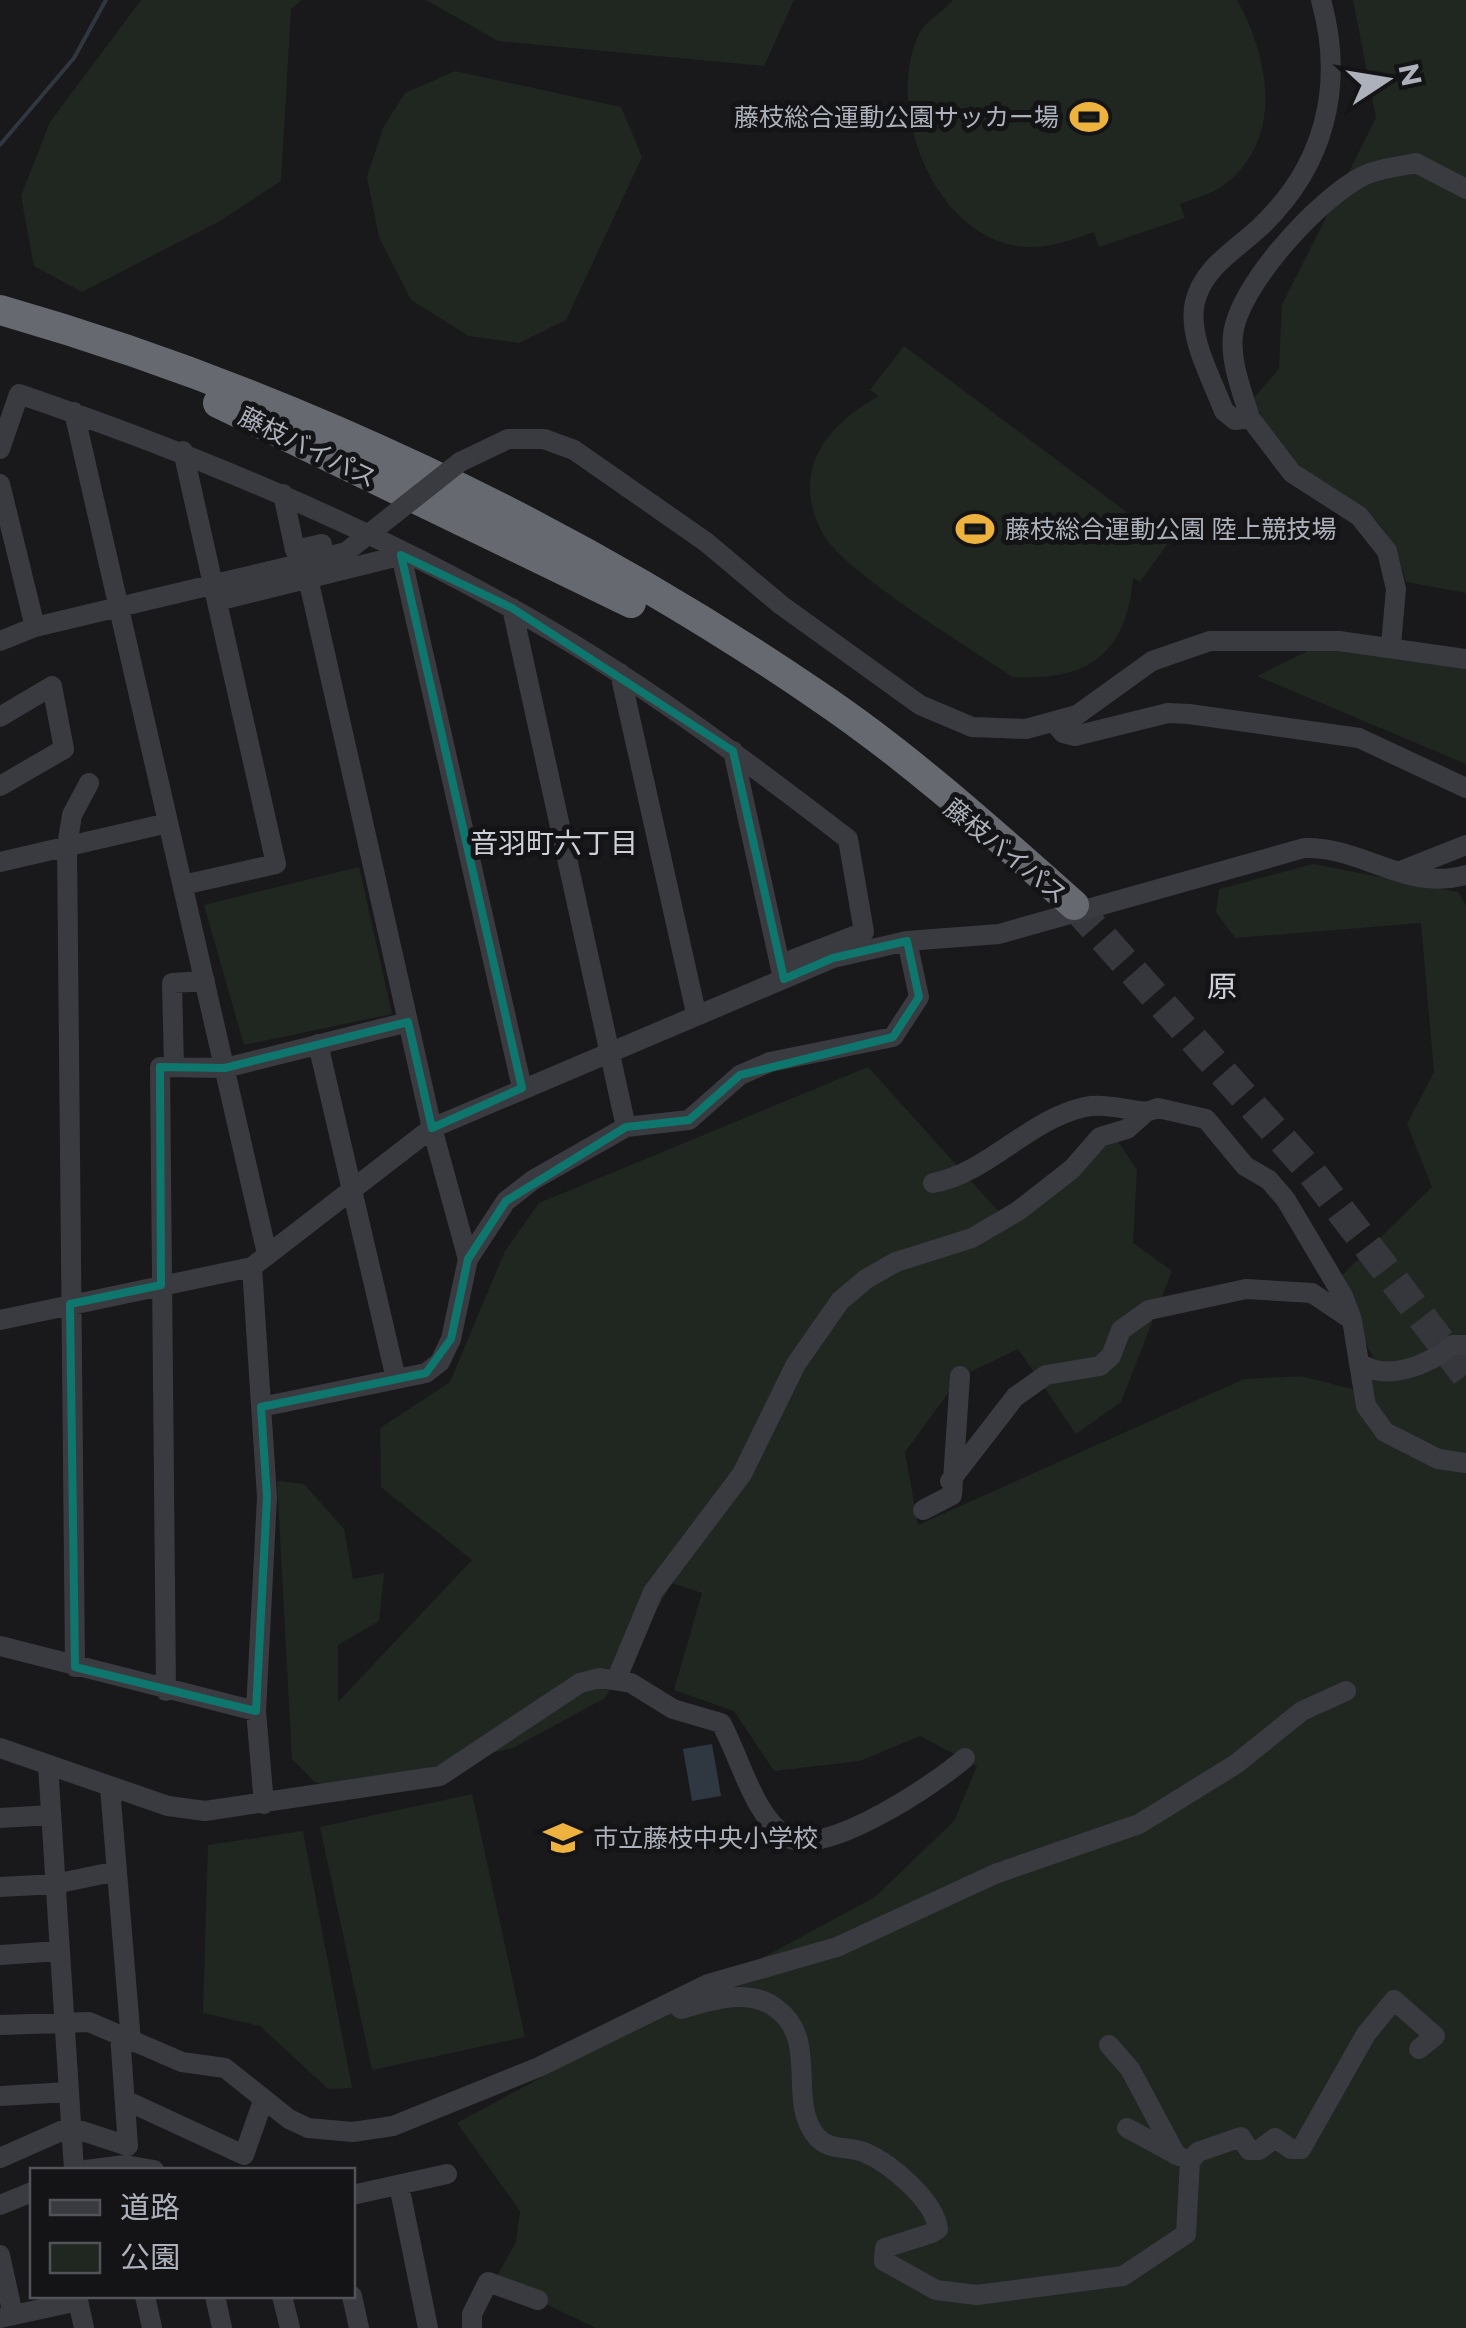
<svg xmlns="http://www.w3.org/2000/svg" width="1466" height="2328" font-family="Montserrat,'Noto Sans JP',sans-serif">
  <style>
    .green { fill: #1f2720 }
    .water { fill: #2f3840 }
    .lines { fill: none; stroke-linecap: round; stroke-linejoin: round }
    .stream { stroke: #2f3840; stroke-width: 4 }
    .highway-tunnel { stroke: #36373c; stroke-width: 30; stroke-dasharray: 30 15; stroke-linecap: butt }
    .minor { stroke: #3a3b40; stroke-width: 20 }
    .highway { stroke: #676971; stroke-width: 30 }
    .minor-bridge { stroke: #3a3b40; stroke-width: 20 }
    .marked { fill: none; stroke: #0f766e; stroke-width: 8; stroke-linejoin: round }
    .labels { text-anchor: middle; stroke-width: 10; stroke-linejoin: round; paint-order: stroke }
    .poi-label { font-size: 25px; fill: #acb1bb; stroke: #141417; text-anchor: start }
    .street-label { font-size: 25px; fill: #acb1bb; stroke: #141417 }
    .neighbourhood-label { font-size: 28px; fill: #cdd0d7; stroke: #141417 }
    .quarter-label { font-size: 30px; fill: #cdd0d7; stroke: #141417 }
  </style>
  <rect width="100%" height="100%" fill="#19191c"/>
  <path class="green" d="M141,0H302L291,9L281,181L218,222L82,292L34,266L21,196L50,122Z
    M426,0H794L764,66L498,41Z
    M953,0H1237C1270,59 1284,139 1224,185C1212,194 1194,198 1180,204L1185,218L1099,247L1094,232C1074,239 1050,248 1027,247C936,243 882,107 920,32C927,20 944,11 953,0Z
    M1353,0H1466V593L1406,582C1384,489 1325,503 1275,441C1266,429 1260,412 1253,399L1279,369L1282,305L1376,118Z
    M455,71L621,107L642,157L566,320L519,343L469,336L411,300L379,237L367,177L383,128L405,93Z
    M904,346L1168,543L1140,582L1133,578C1126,655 1088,681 1013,677C970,648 845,573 823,534C789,472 826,425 879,396L870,390Z
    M1312,649L1466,655V764L1257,676Z
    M1313,864L1458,892L1466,905V2328H596L495,2280L516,2242L520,2211L457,2123L875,1897L954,1821L977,1766L920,1736L860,1761L774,1771L734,1711L674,1690L702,1593L672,1583L605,1698L513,1748L334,1789L315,1782L292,1759L277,1481L304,1484L344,1529L353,1579L384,1573L379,1621L338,1645V1702L472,1560L381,1487L380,1428L450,1382L505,1251L539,1203L868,1067L1007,1221L1090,1154L1117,1140L1137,1170L1133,1243L1172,1271L1121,1402L1076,1434L1018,1349L960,1377L905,1452L918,1525L1244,1379L1301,1376L1364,1392L1377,1365L1335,1282L1432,1187L1407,1124L1434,1072L1421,923L1235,938L1216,912L1219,889Z
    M359,867L392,1014L244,1045L204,905Z
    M472,1794L525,2037L372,2070L320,1827Z
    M303,1831L352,2088L328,2089L260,2026L203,2013L208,1845Z"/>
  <path class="water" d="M712,1744L721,1796L692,1801L683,1749Z"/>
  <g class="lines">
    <path class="stream" d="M0,145L74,58L106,0"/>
    <path class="highway-tunnel" d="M1074,905L1312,1173L1466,1375"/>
    <path class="minor" d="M1321,0C1345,86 1325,167 1258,229C1234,251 1203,268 1195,302C1187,336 1212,379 1224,411L1235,420L1250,418L1292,473L1359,516L1387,551L1396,589L1391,645
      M74,412L267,1254
      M1250,418C1242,391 1230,363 1233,335C1238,286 1319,198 1363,176C1379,168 1399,167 1416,163L1466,189
      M0,449L19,394C189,452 354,520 511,608C631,674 740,756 848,839L864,932L781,964
      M460,462L508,439H544L574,450L706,542L781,605L920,705L972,727L1026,729L1077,715L1152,661L1210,641H1339L1466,659
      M0,484L35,627
      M283,494L295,550L322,544
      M401,555L522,1088
      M308,578L432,1128L468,1259
      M217,601L407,554
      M512,608L626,1127
      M0,641L35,627L287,567
      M620,673L696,1013
      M0,717L52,686L64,749L0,786
      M1054,722L1063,733L1075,736L1168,713L1189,714L1359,738L1466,788
      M733,751L782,974
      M0,862L168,823
      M1403,870L1466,845
      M183,885L276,864L183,451
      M318,1044L396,1379
      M174,1067L172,983L205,981
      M933,1183C988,1173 1029,1119 1085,1107C1104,1103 1126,1110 1146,1112
      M252,1267L267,1497L256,1711L264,1804
      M0,1320L252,1267L432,1128L833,958L907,941L999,934L1304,848C1362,846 1406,892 1466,875
      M1359,1362C1385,1383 1429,1365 1452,1345H1466
      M261,1407L426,1373L440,1362L451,1339L468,1259L506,1201L533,1180L626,1127L689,1120L740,1075L770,1062L893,1037L919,997L907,941
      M950,1481L1015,1397L1046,1375L1100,1366L1111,1356L1121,1330L1149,1310L1246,1289L1312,1293L1352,1320
      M923,1510L952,1495L960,1376
      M0,1646L256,1711
      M75,1667L67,846L72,815L89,783
      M617,1678L653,1592L742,1474L796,1364L840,1301L866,1279L896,1262L972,1238L1018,1211L1072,1169L1100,1137L1127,1129L1146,1112L1158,1108L1206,1119L1245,1166L1269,1180L1286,1200L1343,1296L1352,1320L1366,1406L1385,1432L1438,1459L1466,1463
      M166,1691L160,1067L225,1068L408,1022
      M0,1748L168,1806L205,1811L440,1776L580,1683L600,1678L631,1683L673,1709L721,1723C740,1757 753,1815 787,1837C822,1860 937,1783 965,1758
      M48,1765L74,2170
      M110,1788L131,2041
      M0,1818L51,1815
      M0,1887L55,1884L117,1871
      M0,1955L59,1951
      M674,2002L681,2009C711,2000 750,1987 777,2009C820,2041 786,2101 817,2137C830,2152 849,2145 866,2153C891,2164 935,2201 938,2229L932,2233L885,2248L884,2261L936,2290L977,2295L1123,2276L1186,2234L1190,2161L1198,2152L1241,2137L1249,2150H1259L1275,2138L1291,2149H1301L1366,2034L1394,2000L1435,2036L1419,2049
      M0,2025L89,2022L182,2062L225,2068L289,2119L308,2128L353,2132L393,2126L539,2067L708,1984L837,1947L995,1874L1139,1824L1236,1764L1302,1711L1346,1691
      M1109,2045L1130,2069L1176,2155
      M0,2096L68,2092
      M125,2100L244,2155L263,2101
      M1127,2128L1179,2156
      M0,2158L70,2127L128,2146L120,2035
      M86,2170L125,2165L154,2170
      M399,2185L428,2328
      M352,2195L447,2174
      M0,2205L32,2192
      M0,2255L13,2315
      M77,2296L84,2328
      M145,2296L152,2328
      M215,2296L222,2328
      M282,2296L290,2328
      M352,2296L359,2328
      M0,2318L78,2301
      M472,2328V2314L488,2282L538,2300"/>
    <path class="highway" d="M0,310C287,392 571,527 817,695C909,757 992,832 1074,905
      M218,403L631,603"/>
    <path class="minor-bridge" d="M287,567L346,552L460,462"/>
  </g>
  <path class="marked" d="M401,555L512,608L733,751L784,979L833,958L907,941L919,997L893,1037L740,1075L689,1120L626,1127L506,1201L468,1259L451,1339L426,1373L261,1407L267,1497L256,1711L75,1667L70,1304L161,1285L160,1067L225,1068L408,1022L432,1128L522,1088Z"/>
  <defs>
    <g id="stadium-bare" transform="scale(3)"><path d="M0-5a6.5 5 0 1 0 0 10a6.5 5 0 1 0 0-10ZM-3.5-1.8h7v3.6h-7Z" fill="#eeb23f" stroke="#141417" stroke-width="2.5" paint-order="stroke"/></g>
    <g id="school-bare" transform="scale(3)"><path d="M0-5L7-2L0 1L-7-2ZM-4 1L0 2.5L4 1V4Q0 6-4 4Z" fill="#eeb23f" stroke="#141417" stroke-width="2.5" paint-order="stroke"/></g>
  </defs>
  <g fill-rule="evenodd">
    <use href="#stadium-bare" x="1089" y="117"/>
    <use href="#stadium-bare" x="975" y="529"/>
    <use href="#school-bare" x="563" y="1838"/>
  </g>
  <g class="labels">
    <g class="poi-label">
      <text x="1059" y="126" text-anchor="end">藤枝総合運動公園サッカー場</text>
      <text x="1005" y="538">藤枝総合運動公園 陸上競技場</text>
      <text x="593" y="1847">市立藤枝中央小学校</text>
    </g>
    <g class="street-label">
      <text transform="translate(308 447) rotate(26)" y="9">藤枝バイパス</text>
      <text transform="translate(1006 851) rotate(39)" y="9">藤枝バイパス</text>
    </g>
    <g class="neighbourhood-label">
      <text x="554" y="853">音羽町六丁目</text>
    </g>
    <g class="quarter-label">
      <text x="1222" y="997">原</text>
    </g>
  </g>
  <rect x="30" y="2168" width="325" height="130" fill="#141417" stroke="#515359" stroke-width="2.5"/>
  <rect x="50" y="2200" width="50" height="15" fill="#3a3b40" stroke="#515359" stroke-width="2.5"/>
  <text x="120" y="2218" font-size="30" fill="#acb1bb">道路</text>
  <rect x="50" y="2243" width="50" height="30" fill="#1f2720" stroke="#515359" stroke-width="2.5"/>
  <text x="120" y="2268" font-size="30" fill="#acb1bb">公園</text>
  <g transform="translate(1386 80) rotate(78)" stroke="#141417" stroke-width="8" paint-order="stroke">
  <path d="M0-8L18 38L0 25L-18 38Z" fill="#acb1bb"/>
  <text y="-15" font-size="28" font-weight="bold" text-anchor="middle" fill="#acb1bb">N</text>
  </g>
</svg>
